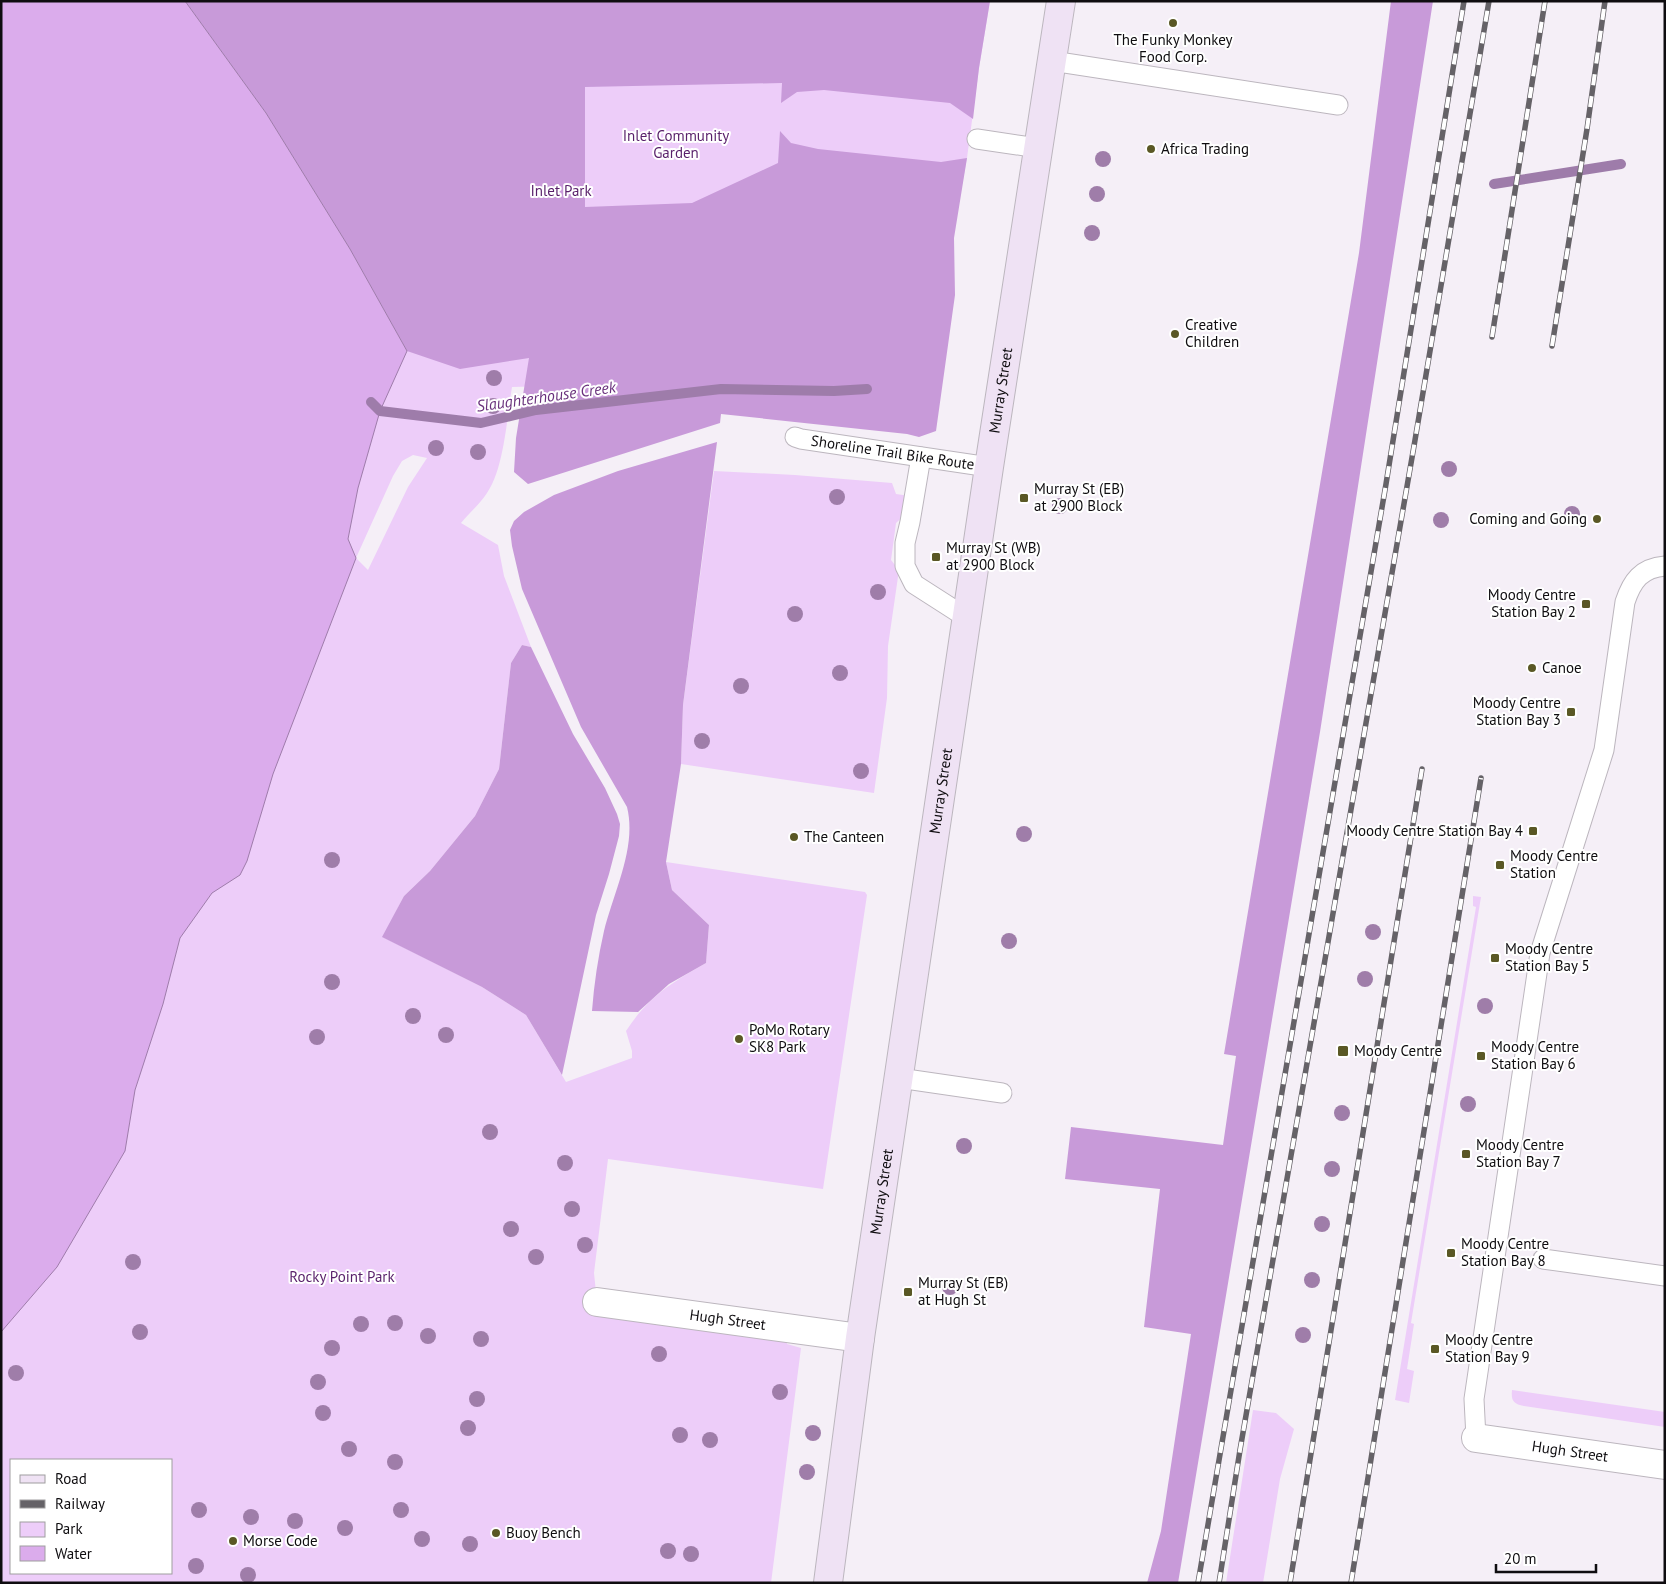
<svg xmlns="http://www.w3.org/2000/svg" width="1666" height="1584" font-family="'PT Sans',sans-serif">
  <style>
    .green { fill: #edcdf9; fill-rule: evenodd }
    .forest { fill: #c89ad9 }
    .water { fill: #dbacec; stroke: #9e7caa }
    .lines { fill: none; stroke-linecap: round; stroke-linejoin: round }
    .stream { stroke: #9e7caa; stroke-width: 10 }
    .lane-casing { stroke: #bcb6be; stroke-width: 21 }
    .street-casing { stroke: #bcb6be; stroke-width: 30 }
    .secondary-casing { stroke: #bcb6be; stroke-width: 30 }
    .lane { stroke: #fff; stroke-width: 19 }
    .street { stroke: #fff; stroke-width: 28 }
    .secondary { stroke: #efe2f4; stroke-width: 28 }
    .rail-casing { stroke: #656267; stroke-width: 5.5 }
    .rail { stroke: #fff; stroke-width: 4; stroke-dasharray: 11; stroke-linecap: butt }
    .tree { fill: #9f7da9 }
    .poi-dot { fill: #5a5825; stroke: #fff; stroke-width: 2 }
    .labels { text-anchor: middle; stroke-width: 4; stroke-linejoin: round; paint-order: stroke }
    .poi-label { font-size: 15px; fill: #0f0d10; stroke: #fff; text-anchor: start }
    .park-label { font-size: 15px; fill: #581f6a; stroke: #fff }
    .street-label { font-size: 15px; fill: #0f0d10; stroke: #fff }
    .water-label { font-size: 16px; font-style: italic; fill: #69317c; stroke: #fff }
  </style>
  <rect width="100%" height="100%" fill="#f5eff7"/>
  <path class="green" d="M1,1H185L266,113L336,123L990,1L979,68L967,158L924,392L550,386L512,387C507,417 504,469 487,493C480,504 469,513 461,523L498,545L504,576L531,647L522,645L511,663L499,769L475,816L430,871L404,896L383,937L482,987L526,1015L566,1082L632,1058V1051L626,1031C648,997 671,983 706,963L709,925L672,890L666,862L865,892L867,895L823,1189L608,1159L594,1273L597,1302L785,1328L787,1344L801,1348L771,1583H1ZM413,455L427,458L408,487L368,570L356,558L393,476L402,461ZM11,1460H171V1573H11Z
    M714,471L795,475L892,483L896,494L910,496L907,513L896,523L891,560L899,570L888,646L887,698L874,793L681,764L683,705Z
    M1473,896L1481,897L1411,1323L1414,1324L1407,1369L1414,1371L1409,1403L1395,1400L1476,907L1473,906Z
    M1512,1390L1665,1412V1427L1524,1406C1513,1404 1511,1400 1512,1390Z
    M1253,1410L1276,1413L1294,1429L1280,1479L1263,1583H1226Z"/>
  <path class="forest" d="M185,1H990L979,68L973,119L950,103L824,90L797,92L781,103L782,83L585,87V207L692,203L778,163L780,131L791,143L818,149L941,162L967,158L954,238L955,295L936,431L919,437L907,434L721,414L720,423L528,484L514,472L516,438L529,358L460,369L407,351L350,249L266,113Z
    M1391,1H1433L1320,732L1178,1583H1147L1161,1531L1191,1334L1144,1327L1160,1189L1065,1179L1071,1127L1223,1145L1236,1056L1224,1054L1359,253Z
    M717,442L683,705L681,764L666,862L672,890L709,925L706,963L669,984L638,1012L592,1011C594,984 598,957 604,931C614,891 637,847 627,807L581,727L522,589L512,546L510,530L514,521L524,512L554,495L618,471Z
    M522,645L531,647L573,734L605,788L617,814L620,824L619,836L609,874L596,915L562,1075L526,1015L482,987L382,937L404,896L430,871L475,816L499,769L511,663Z"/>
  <path class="water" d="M1,1H185L266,113L350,249L407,351L380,411L358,488L348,539L356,558L273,774L247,861L240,875L212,893L180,938L163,1004L135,1090L125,1151L57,1267L1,1332Z"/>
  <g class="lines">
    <path class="stream" d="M1494,184L1621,164
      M371,402L380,411L481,423L536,410L721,389L834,391L867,389"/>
    <g class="lane-casing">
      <g id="lane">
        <path d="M1052,61L1338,105"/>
        <path d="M977,139L1038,148"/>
        <path id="s1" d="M795,437L801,439L989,467"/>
        <path d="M921,457L910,522L905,543V566L914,584L967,618"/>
        <path d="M899,1078L1002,1093"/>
        <path d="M1543,1259L1665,1276"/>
        <path d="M1476,1438L1474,1399L1540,953L1604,750L1625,602C1632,581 1641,568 1665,566"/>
      </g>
    </g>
    <g class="street-casing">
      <g id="street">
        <path id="s2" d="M597,1302L860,1338"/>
        <path id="s3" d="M1476,1438L1665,1465"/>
      </g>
    </g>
    <g class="secondary-casing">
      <g id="secondary">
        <path id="s4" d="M828,1583L860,1338L989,467L1061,1"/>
      </g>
    </g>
    <use href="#lane" class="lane"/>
    <use href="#street" class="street"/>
    <use href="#secondary" class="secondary"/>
    <g class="rail-casing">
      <path id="rail" d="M1492,337L1545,1
        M1552,346L1587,129L1605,1
        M1198,1583L1386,484L1464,1
        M1219,1583L1240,1450L1414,446L1489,1
        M1290,1583L1422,769
        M1351,1583L1481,778"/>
    </g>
    <use href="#rail" class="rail"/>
  </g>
  <g class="tree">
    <circle cx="1103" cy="159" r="8"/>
    <circle cx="1097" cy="194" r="8"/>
    <circle cx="1092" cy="233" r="8"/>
    <circle cx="494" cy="378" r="8"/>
    <circle cx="493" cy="406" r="8"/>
    <circle cx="436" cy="448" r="8"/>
    <circle cx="478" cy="452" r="8"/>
    <circle cx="1449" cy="469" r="8"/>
    <circle cx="837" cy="497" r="8"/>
    <circle cx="1060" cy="506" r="8"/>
    <circle cx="1572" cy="514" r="8"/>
    <circle cx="1441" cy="520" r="8"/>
    <circle cx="878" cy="592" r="8"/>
    <circle cx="795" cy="614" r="8"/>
    <circle cx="840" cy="673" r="8"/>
    <circle cx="741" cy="686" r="8"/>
    <circle cx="702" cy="741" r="8"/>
    <circle cx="861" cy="771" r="8"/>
    <circle cx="1024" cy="834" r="8"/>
    <circle cx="332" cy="860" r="8"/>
    <circle cx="1373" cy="932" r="8"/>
    <circle cx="1009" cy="941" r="8"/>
    <circle cx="1365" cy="979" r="8"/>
    <circle cx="332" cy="982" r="8"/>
    <circle cx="1485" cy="1006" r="8"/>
    <circle cx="413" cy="1016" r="8"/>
    <circle cx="446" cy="1035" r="8"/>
    <circle cx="317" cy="1037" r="8"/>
    <circle cx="1468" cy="1104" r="8"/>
    <circle cx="1342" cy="1113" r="8"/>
    <circle cx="490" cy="1132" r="8"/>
    <circle cx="964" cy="1146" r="8"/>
    <circle cx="565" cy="1163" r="8"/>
    <circle cx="1332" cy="1169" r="8"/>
    <circle cx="572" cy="1209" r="8"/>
    <circle cx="1322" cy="1224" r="8"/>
    <circle cx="511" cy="1229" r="8"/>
    <circle cx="585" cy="1245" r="8"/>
    <circle cx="536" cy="1257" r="8"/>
    <circle cx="133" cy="1262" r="8"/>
    <circle cx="1312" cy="1280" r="8"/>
    <circle cx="950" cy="1287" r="8"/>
    <circle cx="395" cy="1323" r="8"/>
    <circle cx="361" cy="1324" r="8"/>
    <circle cx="140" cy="1332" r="8"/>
    <circle cx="1303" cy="1335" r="8"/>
    <circle cx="428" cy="1336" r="8"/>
    <circle cx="481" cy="1339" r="8"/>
    <circle cx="332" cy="1348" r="8"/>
    <circle cx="659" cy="1354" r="8"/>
    <circle cx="16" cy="1373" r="8"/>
    <circle cx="318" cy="1382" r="8"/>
    <circle cx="780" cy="1392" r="8"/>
    <circle cx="477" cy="1399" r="8"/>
    <circle cx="323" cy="1413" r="8"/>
    <circle cx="468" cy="1428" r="8"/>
    <circle cx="813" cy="1433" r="8"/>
    <circle cx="680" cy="1435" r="8"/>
    <circle cx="710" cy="1440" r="8"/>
    <circle cx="349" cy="1449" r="8"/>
    <circle cx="395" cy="1462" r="8"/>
    <circle cx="807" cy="1472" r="8"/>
    <circle cx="199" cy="1510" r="8"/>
    <circle cx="401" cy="1510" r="8"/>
    <circle cx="251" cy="1517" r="8"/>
    <circle cx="295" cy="1521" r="8"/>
    <circle cx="345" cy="1528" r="8"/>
    <circle cx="422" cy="1539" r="8"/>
    <circle cx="470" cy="1544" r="8"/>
    <circle cx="668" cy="1551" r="8"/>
    <circle cx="691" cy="1554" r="8"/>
    <circle cx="196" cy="1566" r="8"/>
    <circle cx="248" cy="1575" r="8"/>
  </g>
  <g class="poi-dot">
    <circle cx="1173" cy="23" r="5"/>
    <circle cx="1151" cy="149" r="5"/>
    <circle cx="1175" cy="334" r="5"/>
    <rect x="1019" y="493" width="10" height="10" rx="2.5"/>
    <circle cx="1597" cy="519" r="5"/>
    <rect x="931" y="552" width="10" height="10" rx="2.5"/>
    <rect x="1581" y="599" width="10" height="10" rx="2.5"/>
    <circle cx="1532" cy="668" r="5"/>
    <rect x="1566" y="707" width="10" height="10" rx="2.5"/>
    <rect x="1528" y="826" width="10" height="10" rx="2.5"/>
    <circle cx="794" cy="837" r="5"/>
    <rect x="1495" y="860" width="10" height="10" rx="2.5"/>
    <rect x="1490" y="953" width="10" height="10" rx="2.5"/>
    <circle cx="739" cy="1039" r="5"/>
    <rect x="1337" y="1045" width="12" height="12" rx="2.5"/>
    <rect x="1476" y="1051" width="10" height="10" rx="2.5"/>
    <rect x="1461" y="1149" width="10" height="10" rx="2.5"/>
    <rect x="1446" y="1248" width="10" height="10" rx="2.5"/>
    <rect x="903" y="1287" width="10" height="10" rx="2.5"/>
    <rect x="1430" y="1344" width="10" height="10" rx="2.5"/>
    <circle cx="496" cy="1533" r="5"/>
    <circle cx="233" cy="1541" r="5"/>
  </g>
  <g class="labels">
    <g class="poi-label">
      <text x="1173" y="45" text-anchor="middle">The Funky Monkey<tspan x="1173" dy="17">Food Corp.</tspan></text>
      <text x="1161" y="154">Africa Trading</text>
      <text x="1185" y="330">Creative<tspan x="1185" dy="17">Children</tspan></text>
      <text x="1034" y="494">Murray St (EB)<tspan x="1034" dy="17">at 2900 Block</tspan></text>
      <text x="1587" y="524" text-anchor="end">Coming and Going</text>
      <text x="946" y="553">Murray St (WB)<tspan x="946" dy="17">at 2900 Block</tspan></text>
      <text x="1576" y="600" text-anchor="end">Moody Centre<tspan x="1576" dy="17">Station Bay 2</tspan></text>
      <text x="1542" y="673">Canoe</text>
      <text x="1561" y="708" text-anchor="end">Moody Centre<tspan x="1561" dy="17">Station Bay 3</tspan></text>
      <text x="1523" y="836" text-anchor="end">Moody Centre Station Bay 4</text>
      <text x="804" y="842">The Canteen</text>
      <text x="1510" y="861">Moody Centre<tspan x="1510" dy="17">Station</tspan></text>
      <text x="1505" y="954">Moody Centre<tspan x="1505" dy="17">Station Bay 5</tspan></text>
      <text x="749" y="1035">PoMo Rotary<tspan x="749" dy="17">SK8 Park</tspan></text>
      <text x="1491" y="1052">Moody Centre<tspan x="1491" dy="17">Station Bay 6</tspan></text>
      <text x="1354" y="1056">Moody Centre</text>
      <text x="1476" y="1150">Moody Centre<tspan x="1476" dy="17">Station Bay 7</tspan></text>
      <text x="1461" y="1249">Moody Centre<tspan x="1461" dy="17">Station Bay 8</tspan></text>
      <text x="918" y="1288">Murray St (EB)<tspan x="918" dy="17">at Hugh St</tspan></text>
      <text x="1445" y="1345">Moody Centre<tspan x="1445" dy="17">Station Bay 9</tspan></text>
      <text x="506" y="1538">Buoy Bench</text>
      <text x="243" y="1546">Morse Code</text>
    </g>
    <g class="park-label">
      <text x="676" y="141">Inlet Community<tspan x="676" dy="17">Garden</tspan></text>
      <text x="561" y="196">Inlet Park</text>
      <text x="342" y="1282">Rocky Point Park</text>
    </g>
    <g class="street-label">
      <text dy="5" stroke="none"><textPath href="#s4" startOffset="1205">Murray Street</textPath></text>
      <text dy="5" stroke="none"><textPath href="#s1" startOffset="99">Shoreline Trail Bike Route</textPath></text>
      <text dy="5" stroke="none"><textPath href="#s4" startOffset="800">Murray Street</textPath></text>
      <text dy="5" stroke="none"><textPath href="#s4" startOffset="395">Murray Street</textPath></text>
      <text dy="5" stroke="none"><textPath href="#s2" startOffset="132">Hugh Street</textPath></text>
      <text dy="5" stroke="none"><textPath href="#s3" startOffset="95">Hugh Street</textPath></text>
    </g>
    <g class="water-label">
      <text transform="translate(546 396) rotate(-8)" y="6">Slaughterhouse Creek</text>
    </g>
  </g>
  <rect width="1666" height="1584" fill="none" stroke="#0f0d10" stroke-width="5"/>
  <rect x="10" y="1459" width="162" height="115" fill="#ffffff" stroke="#9f9e9f"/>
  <rect x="20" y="1475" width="25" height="8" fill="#efe2f4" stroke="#9f9e9f"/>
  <text x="55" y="1484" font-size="15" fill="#0f0d10">Road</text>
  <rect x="20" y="1500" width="25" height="8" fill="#656267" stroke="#9f9e9f"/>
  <text x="55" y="1509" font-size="15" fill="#0f0d10">Railway</text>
  <rect x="20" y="1522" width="25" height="15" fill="#edcdf9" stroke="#9f9e9f"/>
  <text x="55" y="1534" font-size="15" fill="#0f0d10">Park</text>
  <rect x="20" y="1546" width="25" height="15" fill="#dbacec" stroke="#9f9e9f"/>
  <text x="55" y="1559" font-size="15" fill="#0f0d10">Water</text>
  <path d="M1496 1564v8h100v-8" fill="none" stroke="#0f0d10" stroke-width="2.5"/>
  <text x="1504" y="1564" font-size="15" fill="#0f0d10" stroke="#ffffff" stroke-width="4" paint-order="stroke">20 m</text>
</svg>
